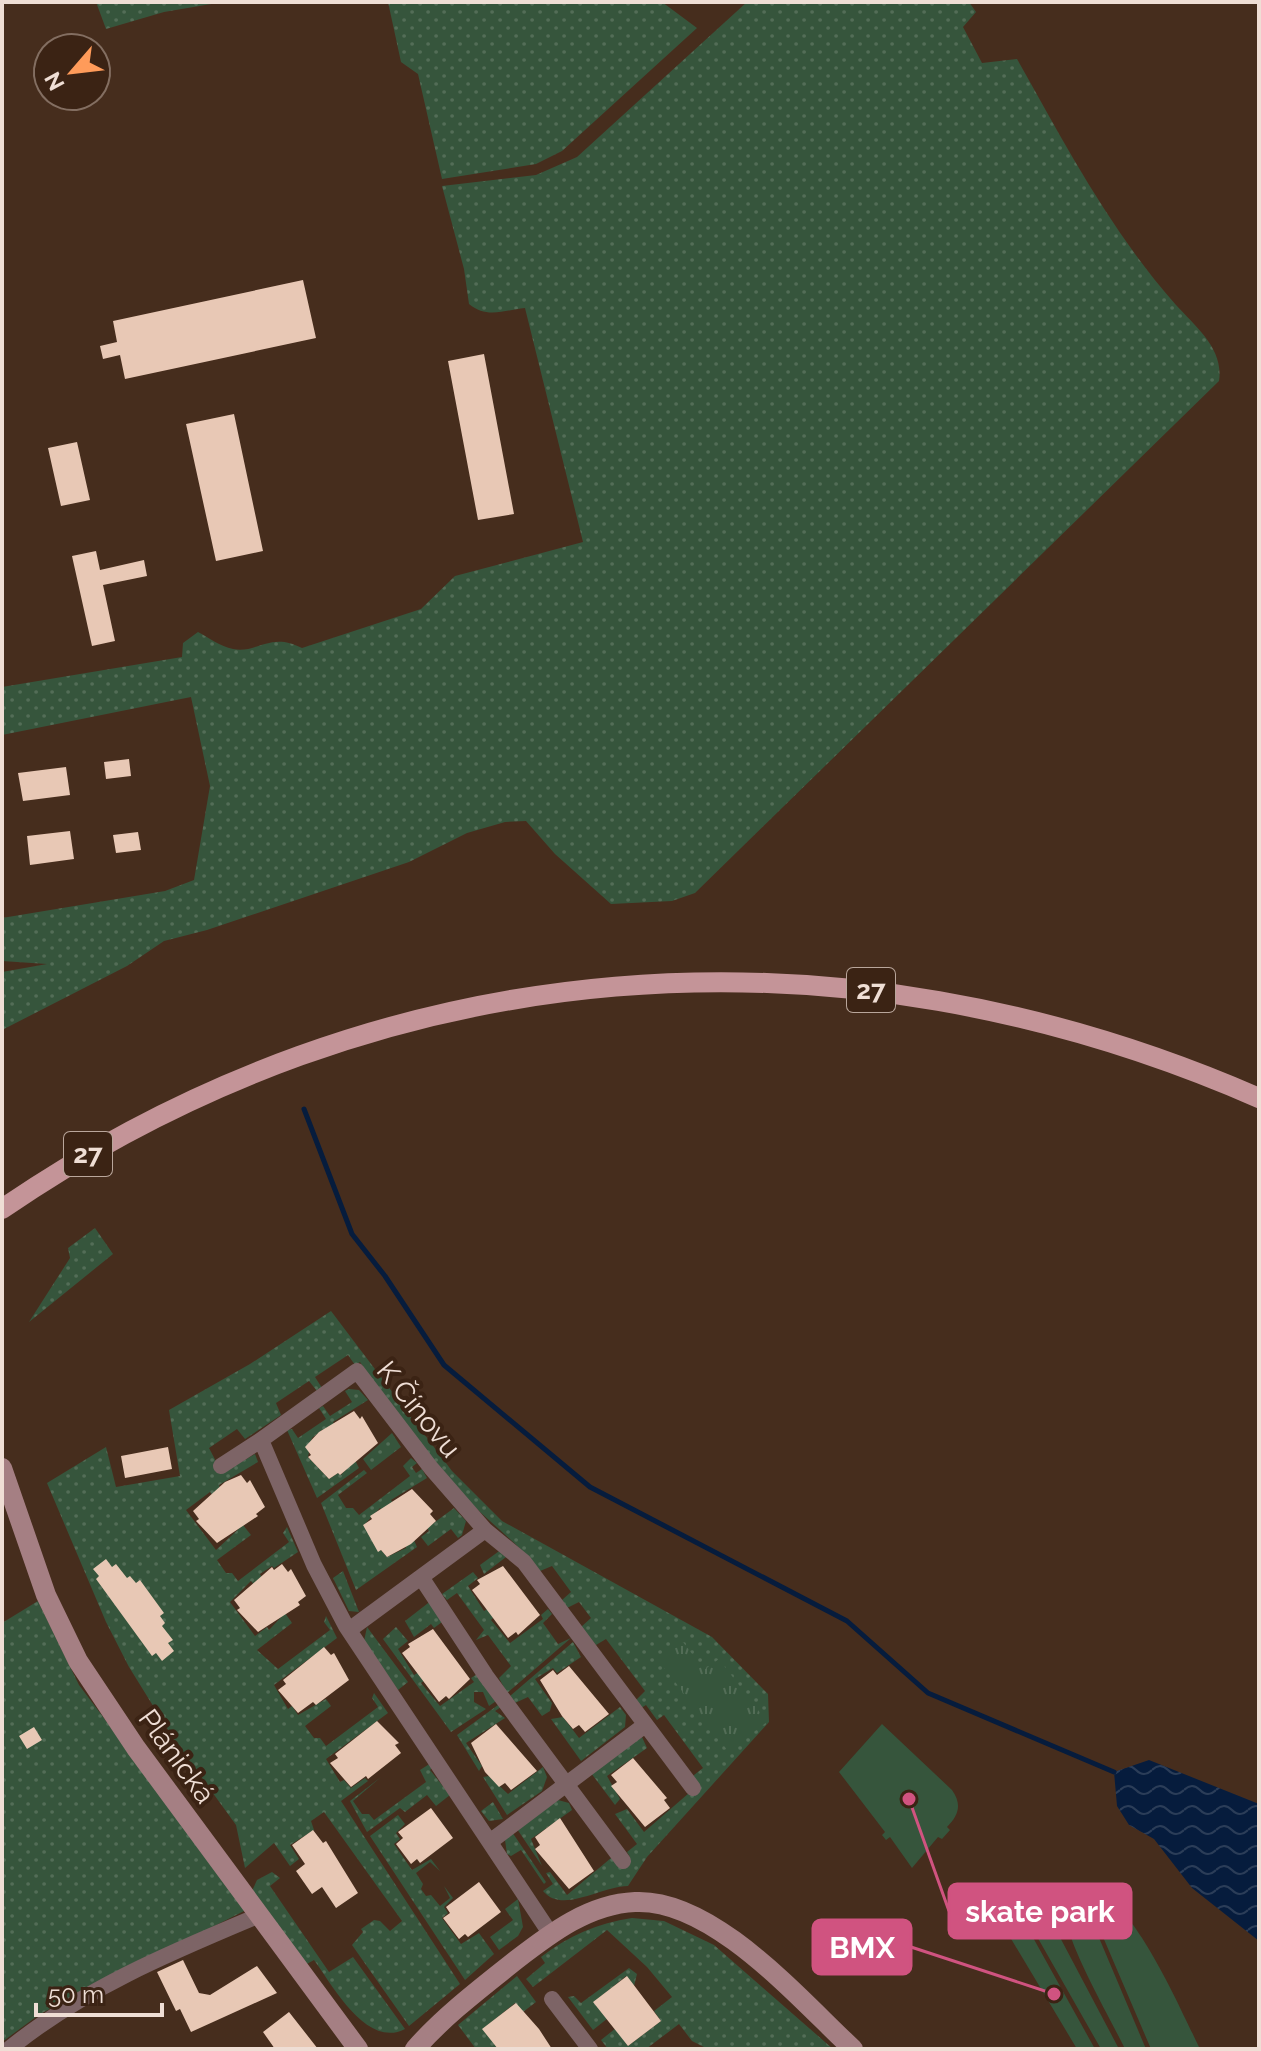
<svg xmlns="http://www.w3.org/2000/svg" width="1261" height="2051" font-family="Raleway,sans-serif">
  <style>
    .grass { fill: url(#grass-dots) }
    .park { fill: url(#park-tufts) }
    .pitch { fill: #36553c }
    .water { fill: url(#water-waves) }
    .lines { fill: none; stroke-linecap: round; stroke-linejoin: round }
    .stream { stroke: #061c3d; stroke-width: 5 }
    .building { fill: #e8c8b5 }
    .street { stroke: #7d6466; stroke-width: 16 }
    .secondary { stroke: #a57f83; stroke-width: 20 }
    .primary { stroke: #c49498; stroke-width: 20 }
    .labels { text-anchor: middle; stroke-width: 8; stroke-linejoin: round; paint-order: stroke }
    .shield { fill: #3b2314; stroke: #b9a69b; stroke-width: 2 }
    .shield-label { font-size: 26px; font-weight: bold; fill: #efded5 }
    .street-label { font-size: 28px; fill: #efded5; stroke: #3b2314 }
    .leader { fill: none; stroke: #d05380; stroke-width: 3 }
    .callout-dot { fill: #d05380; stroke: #3b2314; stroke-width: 3 }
    .callout { fill: #d05380; stroke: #d05380; stroke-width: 3 }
    .callout-label { font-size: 30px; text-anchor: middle; font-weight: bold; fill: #fff }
  </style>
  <defs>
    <pattern id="grass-dots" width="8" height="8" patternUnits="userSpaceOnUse" patternTransform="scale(2)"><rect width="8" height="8" fill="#36553c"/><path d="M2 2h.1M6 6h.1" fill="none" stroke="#536d57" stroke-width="1.8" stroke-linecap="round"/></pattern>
    <pattern id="park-tufts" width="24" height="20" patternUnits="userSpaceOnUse" patternTransform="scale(2)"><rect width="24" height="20" fill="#36553c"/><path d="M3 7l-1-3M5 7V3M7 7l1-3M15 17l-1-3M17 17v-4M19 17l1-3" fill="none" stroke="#536d57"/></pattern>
    <pattern id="water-waves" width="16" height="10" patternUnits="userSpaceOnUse" patternTransform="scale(2)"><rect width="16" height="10" fill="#061c3d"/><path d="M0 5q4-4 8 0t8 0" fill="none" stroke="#2b3d58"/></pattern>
  </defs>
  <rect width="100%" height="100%" fill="#462d1d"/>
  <path class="grass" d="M96,2H223L164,12L106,29Z
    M388,2H662L697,28L562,151L536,164L442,179L418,74L401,62Z
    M747,2H969L976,12L963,27L982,63L1017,59C1065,144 1111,232 1176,305C1196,327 1224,349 1219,381L695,893L672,901L611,904L555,854L526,821L505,822L467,833L409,862L207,930L164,941L127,966L2,1030V972L47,964L2,961V918L165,891L194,880L210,786L191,697L2,735V687L182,657L183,643L198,632C209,638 220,646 233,649C257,654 270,631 302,648L421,609L455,576L583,542L525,308C504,310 487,319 469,304L464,269L442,186L536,175L577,157Z
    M95,1228L113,1254L29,1322L70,1258L68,1248Z
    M331,1311L452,1471L502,1521L712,1637L768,1694L769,1722L647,1857L628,1886C599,1887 562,1914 543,1891L553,1884L546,1873L550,1872L567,1895L611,1858L630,1857L627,1852L637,1844L615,1814L627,1809L644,1832L689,1793L694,1775L703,1768L664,1715L657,1720L646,1705L641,1708L636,1700L645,1691L606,1639L596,1645L581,1627L591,1618L579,1602L567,1608L562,1600L571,1592L552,1566L540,1571C519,1544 491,1524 466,1498C427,1458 392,1409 360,1362L355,1365L348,1355L315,1377L322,1388L317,1391L309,1381L276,1403L281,1415L245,1439L237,1429L209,1448L222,1473L255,1454L258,1462L219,1485L222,1492L214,1497L210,1492L186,1510L216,1550L243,1525L251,1535L217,1560L226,1573H232L238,1581L289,1542L283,1533L287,1527L298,1552L274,1568L272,1566L260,1574L263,1580L255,1586L251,1581L230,1602L255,1636L267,1627L269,1630L285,1613L292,1623L257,1650L278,1669L330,1630L324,1622L326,1616L337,1638L274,1685L288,1709L292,1706L298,1715L326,1699L331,1706L305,1726L314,1738H320L326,1746L378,1707L372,1698L374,1693L388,1713L326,1759L340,1782L344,1780L351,1788L365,1778L368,1781L341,1801L460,1984L409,2026L352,1945L363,1932L361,1929L374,1920L380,1921L390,1931L402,1921L324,1812L311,1821L314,1830L290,1845L299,1859L290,1866L274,1843L245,1868L236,1825L173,1738L129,1667L106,1622L47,1483L106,1447L116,1487L180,1476L169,1410L250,1364Z
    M349,1389L359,1390L368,1400L333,1422L337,1428L322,1430L312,1438L308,1457L329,1479L338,1473L341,1475L355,1460L359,1468L317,1498L287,1430L292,1429L298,1438L326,1419L319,1408L323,1406L330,1416L352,1402L345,1391Z
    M392,1433L401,1447L371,1470L363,1459Z
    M411,1458L417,1463L412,1467L416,1473L422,1469L427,1478L391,1500L395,1506L385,1514L380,1508L364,1525L378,1551L381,1550L387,1557L406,1548L405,1545L413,1538L417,1547L356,1590L321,1503L364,1470L367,1473L338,1495L346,1508H353L359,1515L410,1476L403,1466Z
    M454,1508L466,1521L462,1535L458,1538L451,1529L428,1546L421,1537L429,1531L427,1528Z
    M502,1549L506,1557L484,1574L480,1565Z
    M343,1571L359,1612L349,1611L333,1578Z
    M473,1572L478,1578L468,1586L484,1611L489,1608L495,1616L491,1620L510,1643L543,1619L541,1615L548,1609L552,1614L543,1623L558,1644L571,1638L507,1693L499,1678L511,1666L488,1635L476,1640L484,1630L457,1593L447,1600L442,1594Z
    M432,1600L442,1622L434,1628L431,1624L414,1637L405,1621Z
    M38,1601L79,1685L248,1909L40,2014L2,2042V1623Z
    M367,1627L408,1682L398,1690L364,1641Z
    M396,1627L408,1641L398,1649L414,1675L419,1672L425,1680L421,1683L440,1706L474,1682L471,1678L479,1673L499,1699L489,1706L483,1692H474V1702L486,1709L451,1732L383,1639Z
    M573,1642L581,1657L557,1673L553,1668L535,1679L552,1703L550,1711L542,1716L528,1697L515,1703L510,1696Z
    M502,1702L504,1705L495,1711L505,1718L466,1743L482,1766L479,1771L457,1735Z
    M620,1707L626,1715L625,1727L581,1761L551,1719L563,1717L579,1738Z
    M642,1737L647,1748L607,1776L620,1799L615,1805L591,1773Z
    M431,1763L433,1767L430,1770L450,1795L436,1806L427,1795L405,1812L400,1808L367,1832L350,1801L381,1777L353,1801L362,1814H369L374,1820L426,1782L420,1770Z
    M543,1767L547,1777L542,1791L507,1815L483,1777L489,1776L508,1794Z
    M558,1800L569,1803L572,1810L531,1839L542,1866L517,1829Z
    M493,1802L503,1819L489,1821L481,1811Z
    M398,1815L405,1824L396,1833L400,1839L394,1844L412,1870L431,1859L440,1871L430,1862L416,1873L423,1884L421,1889L426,1896L431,1895L440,1906L450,1898L444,1886L453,1898L444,1907L448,1913L442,1918L461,1944L479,1933L494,1954L465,1980L370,1836Z
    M512,1832L546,1882L544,1884L521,1850L511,1856L507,1854L505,1840Z
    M272,1872L280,1878L270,1886L329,1972L353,1957L405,2029C367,2049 333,1986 314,1960L305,1965L252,1891L257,1880Z
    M518,1899L523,1927L518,1936L499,1950L490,1937L513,1920L505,1909Z
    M632,1918L664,1921L714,1945L833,2049H708L692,2041L679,2024L646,2049H608L601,2040L616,2028L628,2046L661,2021L654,2011L672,1997L647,1967L607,1930L533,1987L526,1979L545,1963L541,1957C568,1936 598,1923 632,1918Z
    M629,1968L637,1974L634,1986L626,1976L594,2002L608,2018L593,2030L568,1997L574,1996L581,2003Z
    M517,1976L536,2002L523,2012L515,2003L483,2029L498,2045L493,2049H476L458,2025Z"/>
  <path class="park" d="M683,1642L704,1670L719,1659L767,1722L728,1751L659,1661Z"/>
  <path class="pitch" d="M882,1724L952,1790C962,1804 959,1815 947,1827L950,1830L942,1839L938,1837L912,1868L890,1837L886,1840L882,1835L885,1832L839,1772Z
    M1086,1889C1128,1885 1183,2015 1200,2049H1151L1091,1909L1089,1914L1146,2049H1125C1112,2022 1071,1950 1068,1925C1066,1909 1072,1897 1086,1889Z
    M1023,1893L1039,1901L1045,1909L1119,2049H1101L1023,1912L1021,1916L1095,2049H1077L1007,1932L1006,1903Z"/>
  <path class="water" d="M1149,1760L1259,1804V1941L1192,1888L1154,1839L1129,1825L1117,1806L1114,1772Z"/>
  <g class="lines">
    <path class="stream" d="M304,1109L352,1234L385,1276L444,1365L590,1487L847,1621L928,1693L1114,1772"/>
  </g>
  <path class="building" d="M303,280L316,338L125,379L120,355L103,359L100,346L117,342L113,321Z
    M484,354L514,514L478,520L448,361Z
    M234,414L263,551L216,561L186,424Z
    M77,442L90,500L61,506L48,448Z
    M96,551L100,570L144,560L147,576L103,585L115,641L92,646L72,556Z
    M129,759L131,776L106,779L104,762Z
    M66,767L70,795L23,801L18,773Z
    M70,831L74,859L30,865L27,836Z
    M138,832L141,850L116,853L113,835Z
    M354,1411L360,1419L362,1416L378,1443L340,1475L338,1473L329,1479L308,1457L311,1455L305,1447L319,1432Z
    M168,1447L172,1469L125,1478L121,1456Z
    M241,1475L247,1483L250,1480L265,1507L256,1514L258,1516L217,1543L196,1521L199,1519L193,1511L225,1482Z
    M412,1489L433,1511L430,1514L436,1521L411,1544L387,1557L381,1550L378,1552L363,1525L372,1519L370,1516Z
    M106,1559L112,1567L116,1564L127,1578L130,1576L136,1583L140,1580L164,1613L160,1616L165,1623L162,1626L173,1640L168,1643L174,1651L162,1661L156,1653L152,1656L96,1579L99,1576L93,1569Z
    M282,1564L288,1572L291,1569L306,1596L298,1602L300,1605L258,1632L237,1610L240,1608L234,1600L272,1567L274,1570Z
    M503,1566L540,1615L518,1635L516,1632L508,1638L472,1590L480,1584L477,1580Z
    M433,1629L470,1679L449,1699L446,1696L439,1702L402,1653L410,1647L408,1644Z
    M324,1647L331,1655L334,1653L349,1680L316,1705L313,1702L298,1713L278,1690L286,1684L283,1680Z
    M569,1666L609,1714L585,1732L579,1725L573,1729L562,1716L540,1680L553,1670L557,1675Z
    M377,1721L399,1743L395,1745L401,1753L368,1779L366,1776L351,1787L330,1763L338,1758L335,1754Z
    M496,1724L537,1771L511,1790L505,1783L499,1787L485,1772L471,1743Z
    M34,1727L42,1740L27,1749L19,1736Z
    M633,1758L667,1798L664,1800L670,1808L645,1827L611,1786L617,1782L611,1775Z
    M431,1808L453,1838L420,1863L417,1859L411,1864L396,1844L403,1838L398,1832Z
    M560,1818L594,1871L569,1889L535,1849L540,1845L535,1837Z
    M313,1830L323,1843L326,1841L358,1893L336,1908L322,1887L312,1894L296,1871L305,1864L292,1845Z
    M479,1882L501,1912L468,1937L465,1934L459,1939L443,1918L450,1913L446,1907Z
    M183,1960L199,1993L210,1995L257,1966L277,1993L191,2032L180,2009L176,2011L157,1972Z
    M627,1976L661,2021L628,2046L593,2002Z
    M516,2003L539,2029L552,2049H498L482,2029Z
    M289,2012L318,2049H275L263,2032Z"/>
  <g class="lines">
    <path class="street" d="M261,1440L357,1371L431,1468L485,1530
      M221,1466L261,1440L314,1565L346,1626L550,1933
      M421,1577L486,1676L623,1861
      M349,1630L485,1530L524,1562L693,1788
      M491,1841L645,1725
      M552,1999L590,2049
      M9,2049C82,1989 174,1951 260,1915"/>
    <path class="secondary" d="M2,1468L46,1595L78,1661L136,1748L358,2049
      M415,2049C445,2015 481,1988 516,1960C551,1933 589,1904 635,1902C713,1898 800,2000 853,2049"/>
    <path class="primary" d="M2,1209C383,948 838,914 1259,1098"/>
  </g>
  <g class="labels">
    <g class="shield">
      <rect x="847" y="968" width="48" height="44" rx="6"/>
      <rect x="64" y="1132" width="48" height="44" rx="6"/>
    </g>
    <g class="shield-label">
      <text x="871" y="999">27</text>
      <text x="88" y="1163">27</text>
    </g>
    <g class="street-label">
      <text transform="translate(419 1409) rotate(51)" y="10">K Čínovu</text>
      <text transform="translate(177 1756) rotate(54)" y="10">Plánická</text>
    </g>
  </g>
  <path class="leader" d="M909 1799L949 1911M1054 1994L911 1947"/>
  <g class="callout-dot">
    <circle cx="909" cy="1799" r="8"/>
    <circle cx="1054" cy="1994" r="8"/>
  </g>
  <g class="callout">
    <rect x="949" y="1884" width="182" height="54" rx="8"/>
    <rect x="813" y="1920" width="98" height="54" rx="8"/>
  </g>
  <g class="callout-label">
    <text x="1040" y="1922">skate park</text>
    <text x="862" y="1958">BMX</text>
  </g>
  <rect width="1261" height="2051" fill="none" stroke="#efded5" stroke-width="8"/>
  <g transform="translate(72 72) rotate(242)"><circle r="38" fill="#3b2314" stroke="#836e61" stroke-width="2"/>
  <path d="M0-6L14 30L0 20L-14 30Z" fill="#ff9b5a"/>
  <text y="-12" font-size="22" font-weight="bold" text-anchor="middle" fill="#efded5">N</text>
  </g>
  <path d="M36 2003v12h126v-12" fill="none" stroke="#efded5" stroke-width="4"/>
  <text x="48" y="2003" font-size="24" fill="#efded5" stroke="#3b2314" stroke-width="6" paint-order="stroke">50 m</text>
</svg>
